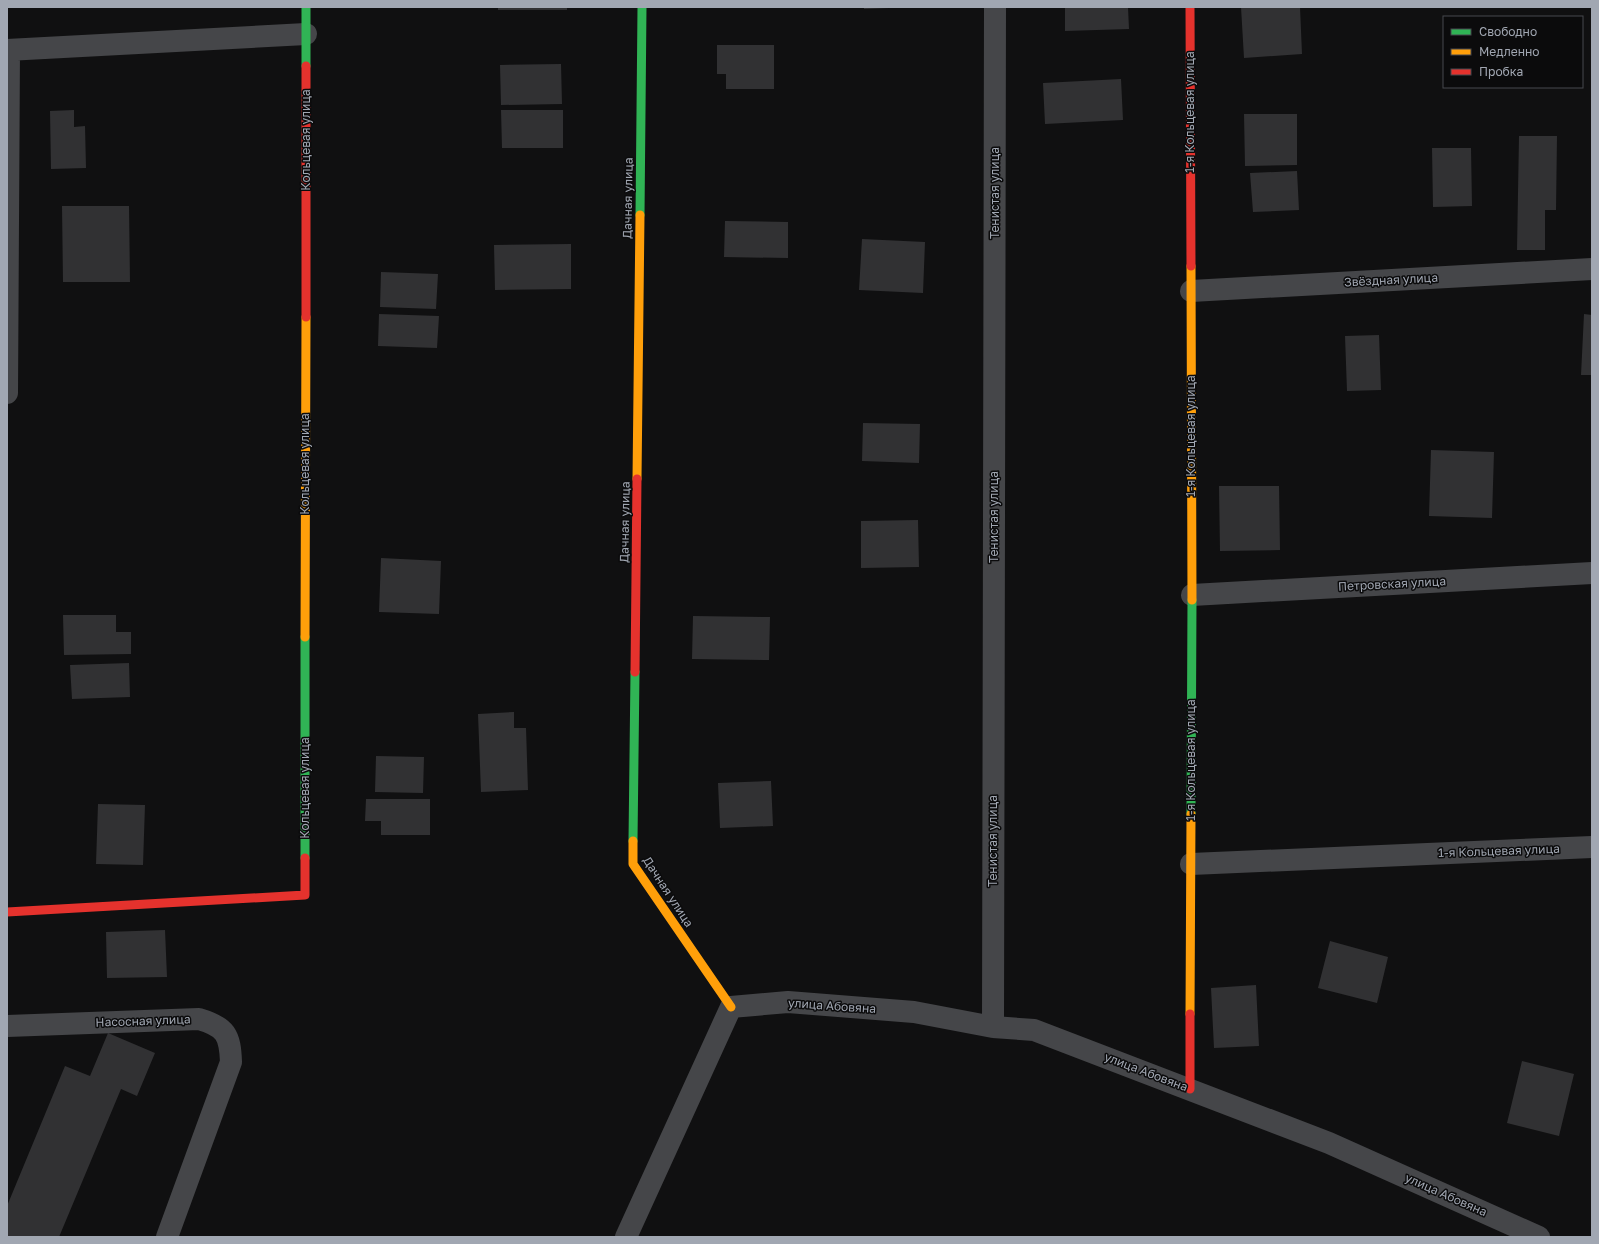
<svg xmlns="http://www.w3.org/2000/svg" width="1599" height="1244" font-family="'Golos Text',sans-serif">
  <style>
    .building { fill: #313133 }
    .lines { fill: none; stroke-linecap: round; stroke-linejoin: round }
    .street { stroke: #454649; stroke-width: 22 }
    .fast { stroke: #30b455; stroke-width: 9 }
    .slow { stroke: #ff9f0a; stroke-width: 9 }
    .jam { stroke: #e5322d; stroke-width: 9 }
    .labels { text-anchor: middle; stroke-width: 3; stroke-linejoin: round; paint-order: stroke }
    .street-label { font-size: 12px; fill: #a1a7b2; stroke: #0b0b0c }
  </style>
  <rect width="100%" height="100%" fill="#101011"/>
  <path class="building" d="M498,7H567V10H498Z
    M864,7H889V8L864,9Z
    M1065,7H1128L1129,29L1065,31Z
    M1241,7H1300L1302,54L1244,58Z
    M717,45H774V89H726V74H717Z
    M561,64L562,104L501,105L500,65Z
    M1121,79L1123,120L1045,124L1043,83Z
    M74,110V127L85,126L86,168L51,169L50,111Z
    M501,110H563V148H502Z
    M1244,114H1297V165L1245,166Z
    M1519,136H1557L1556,210H1545V250H1517Z
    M1432,148H1471L1472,206L1433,207Z
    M1297,171L1299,210L1253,212L1250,173Z
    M62,206H129L130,282H63Z
    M725,221L788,222V258L724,257Z
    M862,239L925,242L923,293L859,290Z
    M571,244V289L495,290L494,245Z
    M381,272L438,274L436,309L380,307Z
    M379,314L439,316L437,348L378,346Z
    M1584,314L1592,315V375H1581Z
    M1379,335L1381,390L1347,391L1345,336Z
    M863,423L920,424L919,463L862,461Z
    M1431,450L1494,452L1492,518L1429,516Z
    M1219,486H1279L1280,550L1220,551Z
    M918,520L919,567L861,568V521Z
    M381,558L441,561L439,614L379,612Z
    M63,615H116V632H131V654L64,655Z
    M693,616L770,617L769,660L692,659Z
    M129,663L130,697L72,699L70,665Z
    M514,712V728H526L528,790L481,792L478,714Z
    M376,756L424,757L423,793L375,792Z
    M771,781L773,826L720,828L718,783Z
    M366,799H430V835H381V821H365Z
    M98,804L145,805L143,865L96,864Z
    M165,930L167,977L107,978L106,932Z
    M1330,941L1388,957L1377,1003L1318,988Z
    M1256,985L1259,1046L1214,1048L1211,988Z
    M108,1033L155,1053L137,1096L121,1089L59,1237H7V1206L65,1066L90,1076Z
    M1522,1061L1574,1074L1559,1136L1507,1123Z"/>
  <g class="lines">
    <path class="street" d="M7,50L306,34
      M1191,291L1592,269
      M7,393L9,50
      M1192,595L1592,573
      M1191,864L1592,847
      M7,1026L199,1019C226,1027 230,1035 231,1062L167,1237
      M993,1027L995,7
      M626,1237L731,1007L788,1002L914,1012L993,1027L1034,1030L1329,1143L1539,1237"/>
    <path class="fast" d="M306,66V7
      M640,215L642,7
      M1191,814L1192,600
      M633,841L635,672
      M305,858V637"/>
    <path class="slow" d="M1191,266L1192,600
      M637,479L640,215
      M305,637L306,317
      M633,841V864L731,1007
      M1190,1014L1191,814"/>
    <path class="jam" d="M1190,7L1191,266
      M306,317V66
      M635,672L637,479
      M7,912L305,895V858
      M1190,1089V1014"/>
  </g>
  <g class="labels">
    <g class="street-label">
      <text transform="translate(1190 112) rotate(-90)" y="4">1-я Кольцевая улица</text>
      <text transform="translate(306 140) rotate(-90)" y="4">Кольцевая улица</text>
      <text transform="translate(995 193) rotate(-90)" y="4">Тенистая улица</text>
      <text transform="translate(628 198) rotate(-89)" y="4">Дачная улица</text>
      <text transform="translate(1391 280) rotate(-3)" y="4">Звёздная улица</text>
      <text transform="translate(1191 436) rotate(-90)" y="4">1-я Кольцевая улица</text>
      <text transform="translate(305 464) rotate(-90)" y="4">Кольцевая улица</text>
      <text transform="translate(994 517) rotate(-90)" y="4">Тенистая улица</text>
      <text transform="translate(625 522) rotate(-89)" y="4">Дачная улица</text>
      <text transform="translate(1392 584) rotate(-3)" y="4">Петровская улица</text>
      <text transform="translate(1191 760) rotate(-90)" y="4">1-я Кольцевая улица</text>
      <text transform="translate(305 788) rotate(-90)" y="4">Кольцевая улица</text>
      <text transform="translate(993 841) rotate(-90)" y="4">Тенистая улица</text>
      <text transform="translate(1499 851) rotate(-2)" y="4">1-я Кольцевая улица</text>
      <text transform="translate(668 892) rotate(57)" y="4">Дачная улица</text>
      <text transform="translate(832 1006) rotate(4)" y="4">улица Абовяна</text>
      <text transform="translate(143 1021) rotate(-2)" y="4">Насосная улица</text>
      <text transform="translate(1146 1072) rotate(21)" y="4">улица Абовяна</text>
      <text transform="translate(1446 1195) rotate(24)" y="4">улица Абовяна</text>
    </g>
  </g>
  <rect width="1599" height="1244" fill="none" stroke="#a1a7b2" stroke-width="16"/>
  <rect x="1443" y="16" width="140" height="72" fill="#0b0b0c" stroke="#47494e"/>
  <rect x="1451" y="29" width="20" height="6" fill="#30b455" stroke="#47494e"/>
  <text x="1479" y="36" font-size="12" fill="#a1a7b2">Свободно</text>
  <rect x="1451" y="49" width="20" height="6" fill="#ff9f0a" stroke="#47494e"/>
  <text x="1479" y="56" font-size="12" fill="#a1a7b2">Медленно</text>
  <rect x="1451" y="69" width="20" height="6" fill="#e5322d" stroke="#47494e"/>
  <text x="1479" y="76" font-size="12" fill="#a1a7b2">Пробка</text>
</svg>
